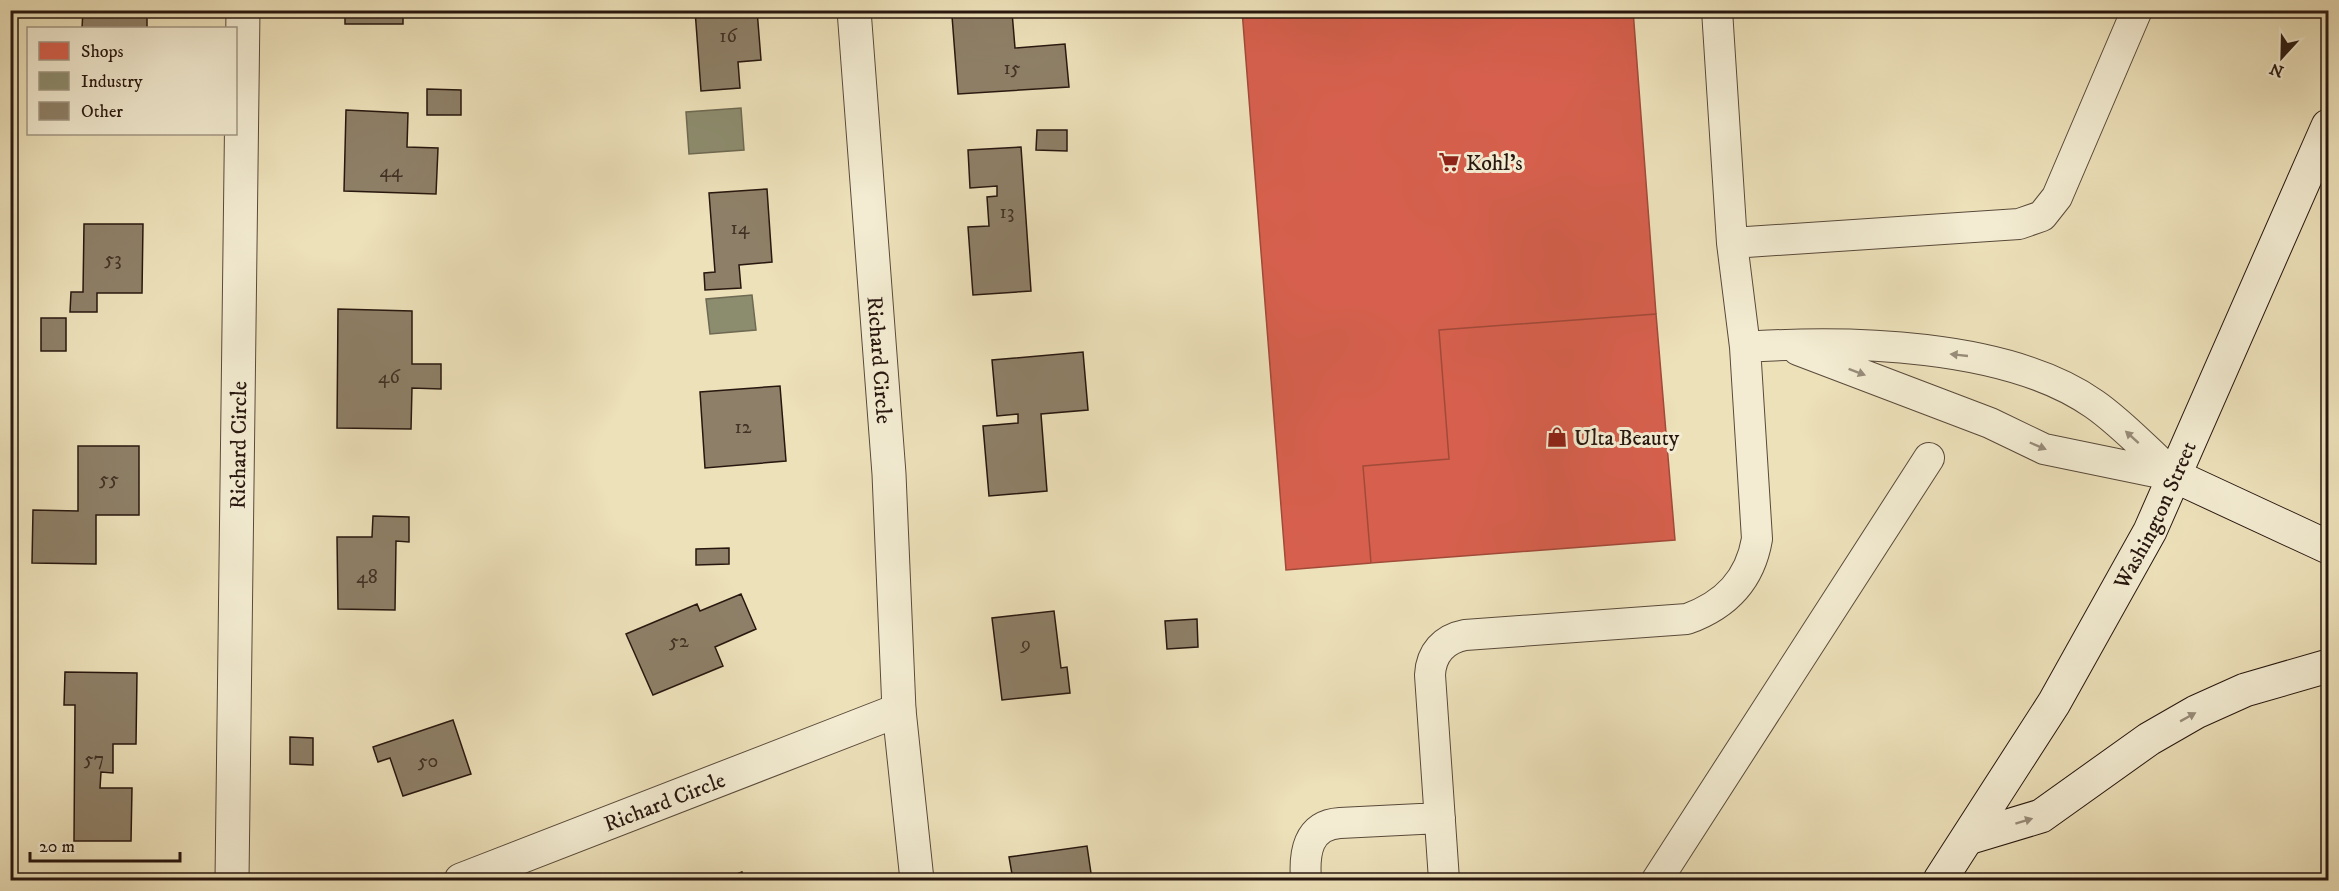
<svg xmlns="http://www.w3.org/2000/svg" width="2339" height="891" font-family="'IM FELL DW Pica',serif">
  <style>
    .shops { fill: #d6604d; stroke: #a24a3a; stroke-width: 1.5 }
    .industry { fill: #8c8c6e; stroke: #6e6952; stroke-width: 1.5 }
    .building { fill: #8e8068; stroke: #28170f; stroke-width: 1.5 }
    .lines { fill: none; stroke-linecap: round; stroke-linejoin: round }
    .service-casing { stroke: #594a3a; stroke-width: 32 }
    .minor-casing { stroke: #594a3a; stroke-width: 35 }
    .secondary-casing { stroke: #28170f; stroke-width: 35 }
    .service { stroke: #f3ecd2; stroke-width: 30 }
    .minor { stroke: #f3ecd2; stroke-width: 33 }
    .secondary { stroke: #f3ecd2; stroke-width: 33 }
    .oneway { fill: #988c7a }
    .labels { text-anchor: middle; stroke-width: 6; stroke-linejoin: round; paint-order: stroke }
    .number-label { font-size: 20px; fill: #423125 }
    .poi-label { font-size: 22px; fill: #28170f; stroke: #f3ecd2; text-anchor: start }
    .street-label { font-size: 22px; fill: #28170f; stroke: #f3ecd2 }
  </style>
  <rect width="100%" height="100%" fill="#ede1ba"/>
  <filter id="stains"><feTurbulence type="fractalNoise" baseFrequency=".00333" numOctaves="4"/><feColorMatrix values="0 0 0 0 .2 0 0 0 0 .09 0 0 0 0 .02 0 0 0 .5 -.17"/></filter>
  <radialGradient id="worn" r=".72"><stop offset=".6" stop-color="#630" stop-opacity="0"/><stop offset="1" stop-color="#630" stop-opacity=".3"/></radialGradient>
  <path class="shops" d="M1242,10H1633L1656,314L1439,330L1449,459L1363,466L1371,563L1286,570Z
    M1656,314L1675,540L1371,563L1363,466L1449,459L1439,330Z"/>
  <path class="industry" d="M741,108L744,150L689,154L686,112Z
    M752,295L756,330L710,334L706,299Z"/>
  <path class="building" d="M83,10H147V28H82Z
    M345,10H403V24H345Z
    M695,10H757L761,60L738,62L740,88L701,91Z
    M1012,12L1015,48L1065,44L1069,87L958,94L952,16Z
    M427,89L461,90V115H427Z
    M346,110L408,113L407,147L438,148L436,194L344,191Z
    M1037,130H1067V151L1036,150Z
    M1021,147L1031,291L973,295L968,227L989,226L987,197L997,196V186L970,188L968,150Z
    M767,189L772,262L739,265L741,288L705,290L704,273L715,272L709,193Z
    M84,224H143L142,293H97V312H70L71,292H83Z
    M338,309L412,311V364H441V389L412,388L411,429L337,428Z
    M41,318H66V351H41Z
    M1083,352L1088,410L1041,414L1047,491L989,496L983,426L1018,423V414L997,416L992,360Z
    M780,386L786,461L705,468L700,392Z
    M78,446H139V515H96V564L32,563L33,510L78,511Z
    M373,516L409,517V542L396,541L395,610L338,609L337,537H372Z
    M729,548V564L696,565V549Z
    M741,594L756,629L715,647L723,666L653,695L626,634L697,604L700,611Z
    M1054,611L1061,668L1067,667L1070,693L1002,700L992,618Z
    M1197,619L1198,647L1167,649L1165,621Z
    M65,672L137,673L136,744H113V773L101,772L100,788H132L131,841H74L75,705H64Z
    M453,720L471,774L403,796L390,758L378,762L373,747Z
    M290,737L313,738V765L290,764Z
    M1087,846L1092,880H1013L1009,857Z
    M742,872L746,880H721Z"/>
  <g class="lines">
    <g class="service-casing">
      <path id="service" d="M1717,10L1732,243L1745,347C1848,340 2007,343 2094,404C2123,424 2149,453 2175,476
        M1732,243L2019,224L2042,216L2057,197L2137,10
        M1798,350L1990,423L2044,449L2175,476
        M1306,880C1304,854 1307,825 1340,823L1440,818
        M1444,880L1430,675C1431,653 1444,639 1465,635L1687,619C1726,605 1750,580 1757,539L1745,347
        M1657,880L1929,458"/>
    </g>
    <g class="minor-casing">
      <g id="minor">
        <path id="s1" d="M854,10L889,474L899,710L917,880"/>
        <path id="s2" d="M232,880L243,10"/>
        <path id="s3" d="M461,880L899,710"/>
      </g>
    </g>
    <g class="secondary-casing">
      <g id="secondary">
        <path d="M2175,476L2328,547"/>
        <path d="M1968,838L2041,816L2149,739L2196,712L2245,690L2328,666"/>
        <path id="s4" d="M1940,880L2054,703L2150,531L2328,126"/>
      </g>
    </g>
    <use href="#service" class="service"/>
    <use href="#minor" class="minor"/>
    <use href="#secondary" class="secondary"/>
  </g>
  <defs><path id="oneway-solid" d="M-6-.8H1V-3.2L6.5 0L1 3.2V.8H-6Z" transform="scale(1.5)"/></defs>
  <g class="oneway">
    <use href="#oneway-solid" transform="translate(1959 355) rotate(-174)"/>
    <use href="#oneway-solid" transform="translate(1857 372) rotate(21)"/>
    <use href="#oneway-solid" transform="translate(2132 437) rotate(-138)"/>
    <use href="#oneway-solid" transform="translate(2038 446) rotate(23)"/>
    <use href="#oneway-solid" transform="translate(2188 717) rotate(-29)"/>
    <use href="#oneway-solid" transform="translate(2024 821) rotate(-17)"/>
  </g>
  <defs>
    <g id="supermarket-bare" transform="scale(1.62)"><path d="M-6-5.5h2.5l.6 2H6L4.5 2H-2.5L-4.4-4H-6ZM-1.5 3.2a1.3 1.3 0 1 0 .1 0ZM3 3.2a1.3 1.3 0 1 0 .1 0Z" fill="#8f2418" stroke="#f3ecd2" stroke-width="2.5" paint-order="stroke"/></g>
    <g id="shop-bare" transform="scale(1.62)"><path d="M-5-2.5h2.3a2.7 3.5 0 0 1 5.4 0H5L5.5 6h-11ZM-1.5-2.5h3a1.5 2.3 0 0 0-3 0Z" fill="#8f2418" stroke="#f3ecd2" stroke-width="2.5" paint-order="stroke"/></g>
  </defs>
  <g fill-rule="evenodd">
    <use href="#supermarket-bare" x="1449" y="162"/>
    <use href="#shop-bare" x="1557" y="437"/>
  </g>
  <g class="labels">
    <g class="number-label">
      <text x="728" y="42">16</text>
      <text x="1012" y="74">15</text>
      <text x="391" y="177">44</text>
      <text x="1007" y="218">13</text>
      <text x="740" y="234">14</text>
      <text x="113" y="265">53</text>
      <text x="389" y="383">46</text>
      <text x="743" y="433">12</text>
      <text x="109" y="485">55</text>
      <text x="367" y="583">48</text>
      <text x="679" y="647">52</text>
      <text x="1026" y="650">9</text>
      <text x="94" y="765">57</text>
      <text x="428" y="767">50</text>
    </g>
    <g class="poi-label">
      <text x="1466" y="170">Kohl's</text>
      <text x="1574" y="445">Ulta Beauty</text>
    </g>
    <g class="street-label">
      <text dy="8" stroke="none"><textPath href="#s1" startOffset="351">Richard Circle</textPath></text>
      <text dy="8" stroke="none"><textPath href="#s2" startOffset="435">Richard Circle</textPath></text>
      <text dy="8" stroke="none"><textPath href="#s4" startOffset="424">Washington Street</textPath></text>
      <text dy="8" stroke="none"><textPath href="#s3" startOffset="218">Richard Circle</textPath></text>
    </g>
  </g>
  <rect width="2339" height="891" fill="none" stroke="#ede1ba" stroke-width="36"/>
  <rect x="12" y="12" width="2315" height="867" fill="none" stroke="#28170f" stroke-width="3"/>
  <rect x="18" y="18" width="2303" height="855" fill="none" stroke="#28170f" stroke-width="1.5"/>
  <rect x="27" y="27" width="210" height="108" fill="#f3ecd2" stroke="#a29784" stroke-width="1.5"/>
  <rect x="39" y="42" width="30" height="18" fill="#d6604d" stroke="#a29784" stroke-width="1.5"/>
  <text x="81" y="57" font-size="18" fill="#28170f">Shops</text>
  <rect x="39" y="72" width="30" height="18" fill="#8c8c6e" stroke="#a29784" stroke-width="1.5"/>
  <text x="81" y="87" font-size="18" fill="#28170f">Industry</text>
  <rect x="39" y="102" width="30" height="18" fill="#8e8068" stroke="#a29784" stroke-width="1.5"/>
  <text x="81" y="117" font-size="18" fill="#28170f">Other</text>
  <g transform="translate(2282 57) rotate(202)" stroke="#f3ecd2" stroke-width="4.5" paint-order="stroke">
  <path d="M0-4.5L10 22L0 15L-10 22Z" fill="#28170f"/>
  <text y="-9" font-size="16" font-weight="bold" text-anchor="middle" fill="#28170f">N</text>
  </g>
  <path d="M30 852v9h150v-9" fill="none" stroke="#28170f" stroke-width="3"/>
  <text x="39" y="852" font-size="18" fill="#28170f" stroke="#f3ecd2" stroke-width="4.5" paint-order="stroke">20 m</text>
  <rect width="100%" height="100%" filter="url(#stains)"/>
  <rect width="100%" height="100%" fill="url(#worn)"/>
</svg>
